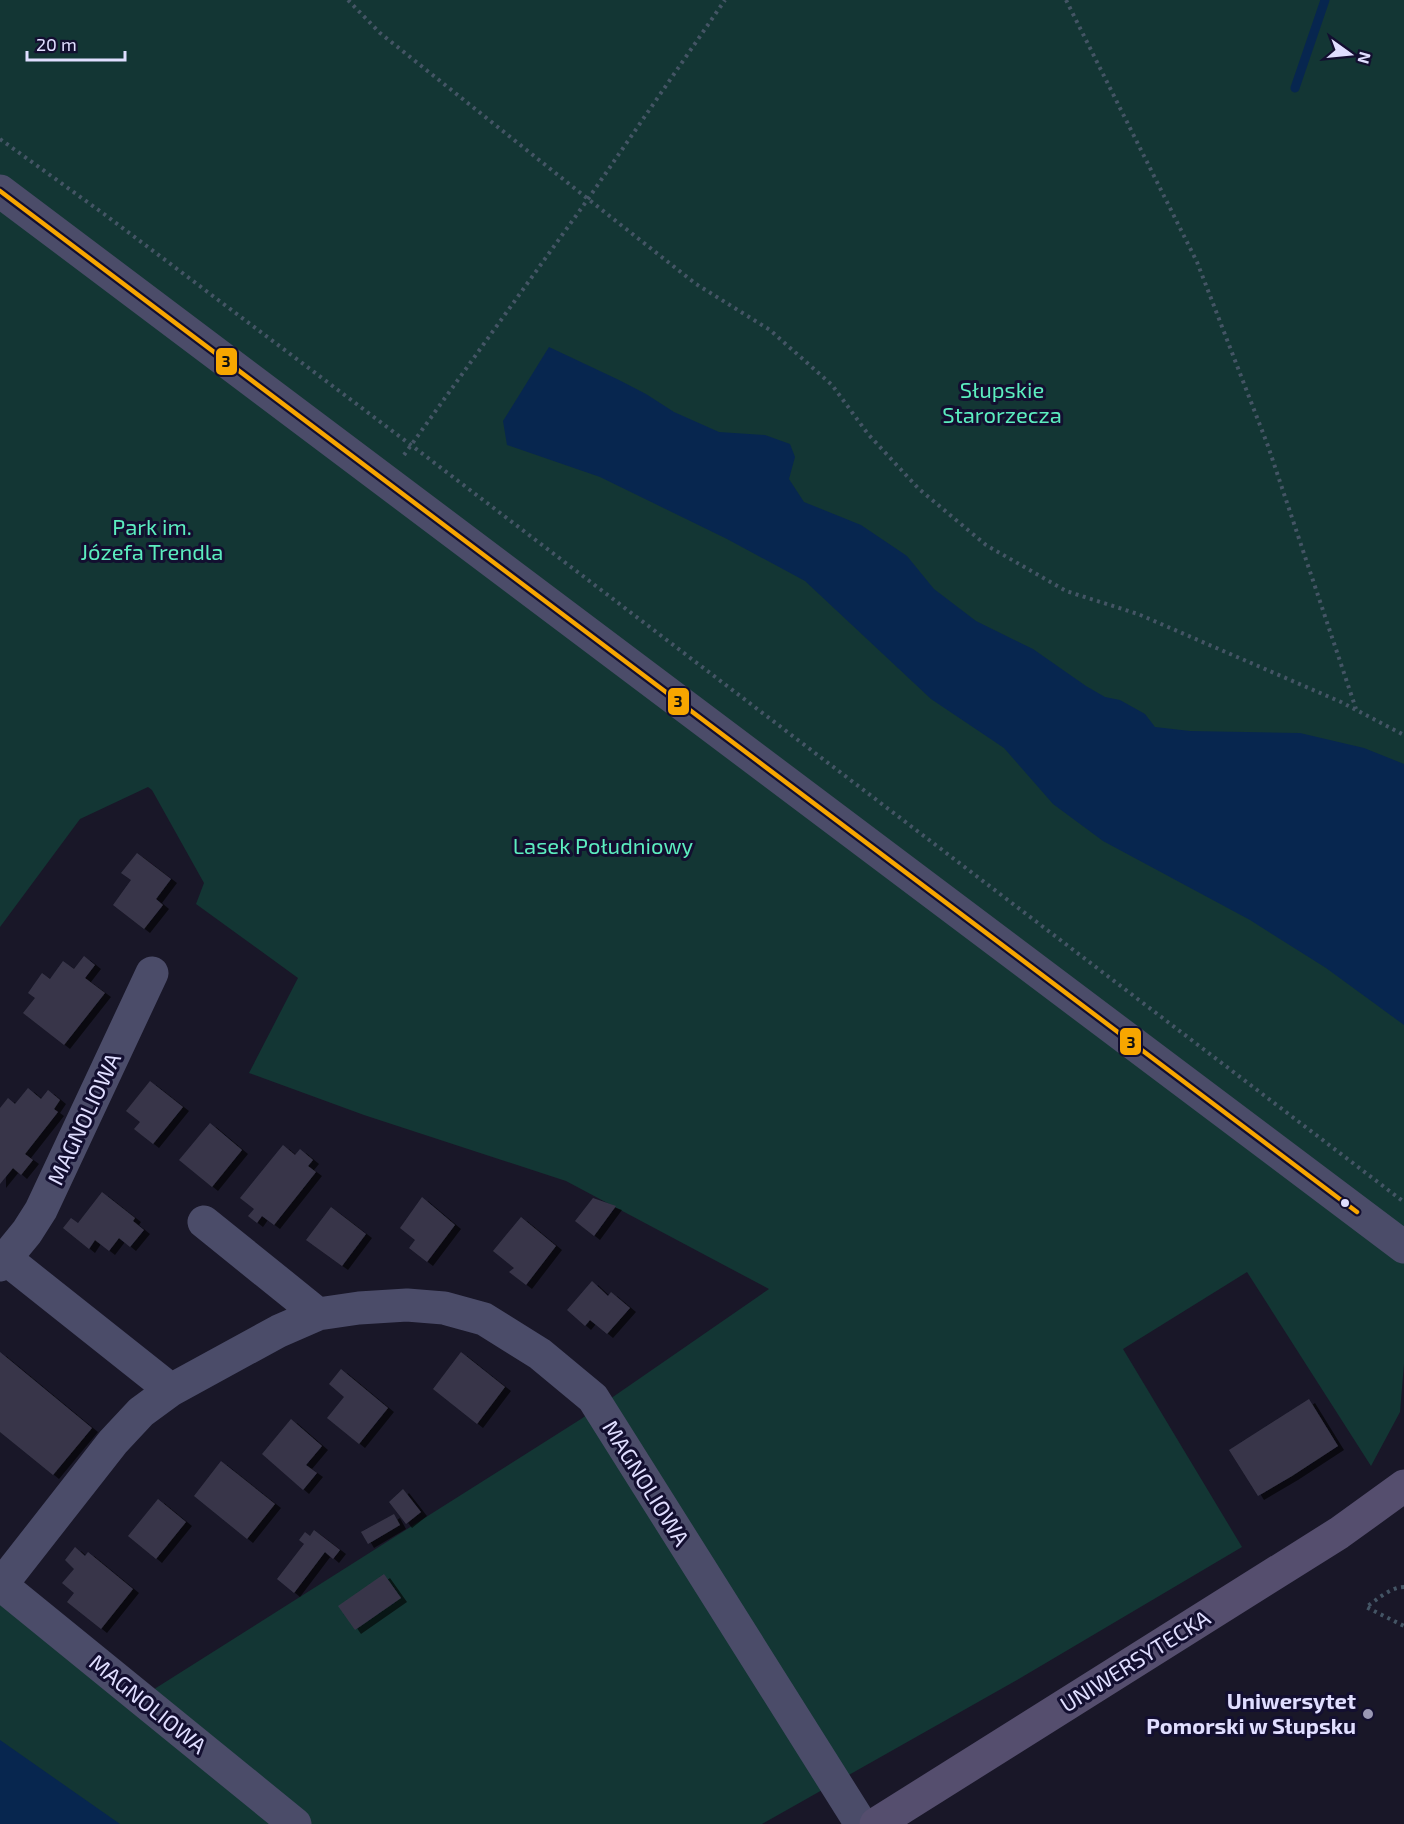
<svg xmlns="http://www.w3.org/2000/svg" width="1404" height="1824" font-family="'Exo 2',sans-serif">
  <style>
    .green { fill: #133634 }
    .water { fill: #07264f }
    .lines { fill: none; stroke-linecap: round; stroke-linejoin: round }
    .stream { stroke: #07264f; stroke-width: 9 }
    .building { fill: #383649; filter: url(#shadow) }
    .path { stroke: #445565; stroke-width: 4; stroke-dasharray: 3 4.5; stroke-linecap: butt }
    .minor { stroke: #4b4c69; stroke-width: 33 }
    .major { stroke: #554e6e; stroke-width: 33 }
    .bus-1-casing { stroke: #130f30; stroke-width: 9 }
    .bus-1 { stroke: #f7a600; stroke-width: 4.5 }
    .bus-dot { fill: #e0deff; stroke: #130f30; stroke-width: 2 }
    .poi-dot { fill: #9a98b4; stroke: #130f30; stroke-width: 2 }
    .labels { text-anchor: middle; stroke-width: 6; stroke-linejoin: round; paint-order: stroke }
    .park-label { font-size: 22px; fill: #5cedbf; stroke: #130f30 }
    .street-label { font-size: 22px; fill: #e0deff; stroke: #130f30 }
    .poi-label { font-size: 22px; font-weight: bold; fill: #e0deff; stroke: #130f30; text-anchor: end }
    .line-badge { stroke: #130f30; stroke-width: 2 }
    .pale-badge-label { font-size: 16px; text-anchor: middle; font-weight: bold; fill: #111 }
  </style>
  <defs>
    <filter id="shadow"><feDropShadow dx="6" dy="4" stdDeviation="0" flood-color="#0009"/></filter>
  </defs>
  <rect width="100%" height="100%" fill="#191728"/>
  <path class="green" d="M0,0H1404V1364L1400,1412L1371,1466L1247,1272L1123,1349L1242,1547L1017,1680L762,1824H311L148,1693L581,1419L769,1289L566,1181L364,1115L249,1073L298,978L196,904L204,883L152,790L148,787L80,819L0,927Z
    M0,1596L283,1824H0Z"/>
  <path class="water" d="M549,347L619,380L646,394L674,412L719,432L765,435L790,444L795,457L789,479L804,502L861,525L907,556L934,589L976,621L1033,649L1086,686L1105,697L1120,700L1145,714L1155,727L1190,731L1300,733L1364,748L1404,764V1025L1326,968L1250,920L1103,841L1053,804L1004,748L931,699L805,581L727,539L600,477L507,445L503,421Z
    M0,1740L120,1824H0Z"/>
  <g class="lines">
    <path class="stream" d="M1295,88L1325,0"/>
  </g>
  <path class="building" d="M137,853L171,879L156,899L163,905L144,929L113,905L131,880L121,873Z
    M84,956L95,965L85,978L105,993L64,1045L23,1013L35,998L28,993L42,973L50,979L63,961L74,969Z
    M150,1081L183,1107L153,1144L134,1129L140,1122L126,1111Z
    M28,1088L41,1099L48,1090L60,1100L54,1109L58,1112L25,1154L33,1160L21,1175L13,1168L0,1184V1108L8,1098L15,1104Z
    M210,1123L242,1150L212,1187L179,1160Z
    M283,1145L295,1155L300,1149L313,1160L308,1166L316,1172L274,1225L262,1216L257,1223L248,1216L254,1209L240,1198Z
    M102,1192L135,1218L133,1221L144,1230L130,1247L119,1238L109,1251L95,1240L89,1249L63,1228L71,1218L78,1223Z
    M422,1197L455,1225L427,1262L409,1248L415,1240L400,1228Z
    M593,1198L616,1206L594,1236L575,1221Z
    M331,1207L366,1234L342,1266L306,1240Z
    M521,1217L556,1246L526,1285L509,1272L514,1268L493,1251Z
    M592,1281L608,1296L611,1292L630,1308L607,1334L590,1320L585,1326L567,1310Z
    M0,1352L92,1428L53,1475L0,1432Z
    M461,1352L505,1387L477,1424L433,1389Z
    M341,1369L388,1408L359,1444L327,1418L344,1397L329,1384Z
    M1309,1399L1338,1446L1292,1476L1258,1496L1229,1450Z
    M291,1419L322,1446L306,1465L317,1473L303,1490L262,1454Z
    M221,1461L275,1504L247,1539L194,1496Z
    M403,1489L421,1512L406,1524L389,1502Z
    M158,1499L186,1522L156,1559L128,1536Z
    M394,1514L400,1525L368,1544L361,1532Z
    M314,1530L340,1550L333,1559L325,1552L294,1593L277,1579L304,1544L299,1540L305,1532L310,1536Z
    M75,1547L85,1556L88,1552L133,1589L101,1629L67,1602L74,1593L62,1583L74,1569L65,1560Z
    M384,1574L401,1598L355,1630L338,1606Z"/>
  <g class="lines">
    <path class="path" d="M348,0L380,33L588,199L696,284L770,330L832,385L868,434L919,489L986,545L1066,591L1138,614L1341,702L1404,735
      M1066,0L1197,262L1268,446L1356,709
      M0,139L104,214L411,445L1404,1202
      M404,455L588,199L725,0
      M1404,1587C1390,1587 1377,1600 1366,1607L1404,1626"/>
    <path class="minor" d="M0,191L1404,1247
      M204,1222L318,1314
      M6,1259L171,1390
      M0,1265L27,1232L41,1210L152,973
      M0,1584L295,1824
      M1,1585L113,1442L141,1412L171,1390L279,1331L318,1314L359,1308L407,1305L444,1308L484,1319L540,1354L593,1398L861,1824"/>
    <path class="major" d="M876,1824L1339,1533L1404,1486"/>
    <g class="bus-1-casing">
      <path id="bus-1" d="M0,191L1357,1212"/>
    </g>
    <use href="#bus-1" class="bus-1"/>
  </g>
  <circle class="bus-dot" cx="1345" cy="1203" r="5"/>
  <circle class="poi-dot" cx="1368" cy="1714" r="6"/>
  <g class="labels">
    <g class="park-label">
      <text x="1002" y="398">Słupskie<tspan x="1002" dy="25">Starorzecza</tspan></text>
      <text x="152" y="535">Park im.<tspan x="152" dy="25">Józefa Trendla</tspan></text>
      <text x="603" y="854">Lasek Południowy</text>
    </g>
    <g class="street-label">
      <text transform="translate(84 1119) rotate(-65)" y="8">MAGNOLIOWA</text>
      <text transform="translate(646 1483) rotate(58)" y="8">MAGNOLIOWA</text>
      <text transform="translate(1135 1661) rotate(-32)" y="8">UNIWERSYTECKA</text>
      <text transform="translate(148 1704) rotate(39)" y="8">MAGNOLIOWA</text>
    </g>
    <g class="poi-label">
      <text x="1356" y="1709">Uniwersytet<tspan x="1356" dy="25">Pomorski w Słupsku</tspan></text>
    </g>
  </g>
  <g class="line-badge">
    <rect x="215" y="347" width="23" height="29" rx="6" fill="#f7a600"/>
    <rect x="667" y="687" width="23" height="29" rx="6" fill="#f7a600"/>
    <rect x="1119" y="1027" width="23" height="29" rx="6" fill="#f7a600"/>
  </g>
  <g class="pale-badge-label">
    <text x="226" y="367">3</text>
    <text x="678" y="707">3</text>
    <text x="1131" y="1048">3</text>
  </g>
  <g transform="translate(1350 54) rotate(105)" stroke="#130f30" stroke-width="4.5" paint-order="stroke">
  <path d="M0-4.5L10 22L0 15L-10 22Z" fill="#e0deff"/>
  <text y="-9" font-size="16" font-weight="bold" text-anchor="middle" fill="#e0deff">N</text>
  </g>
  <path d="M27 51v9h98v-9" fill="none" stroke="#e0deff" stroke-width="3"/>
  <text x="36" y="51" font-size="18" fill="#e0deff" stroke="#130f30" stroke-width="4.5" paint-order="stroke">20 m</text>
</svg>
